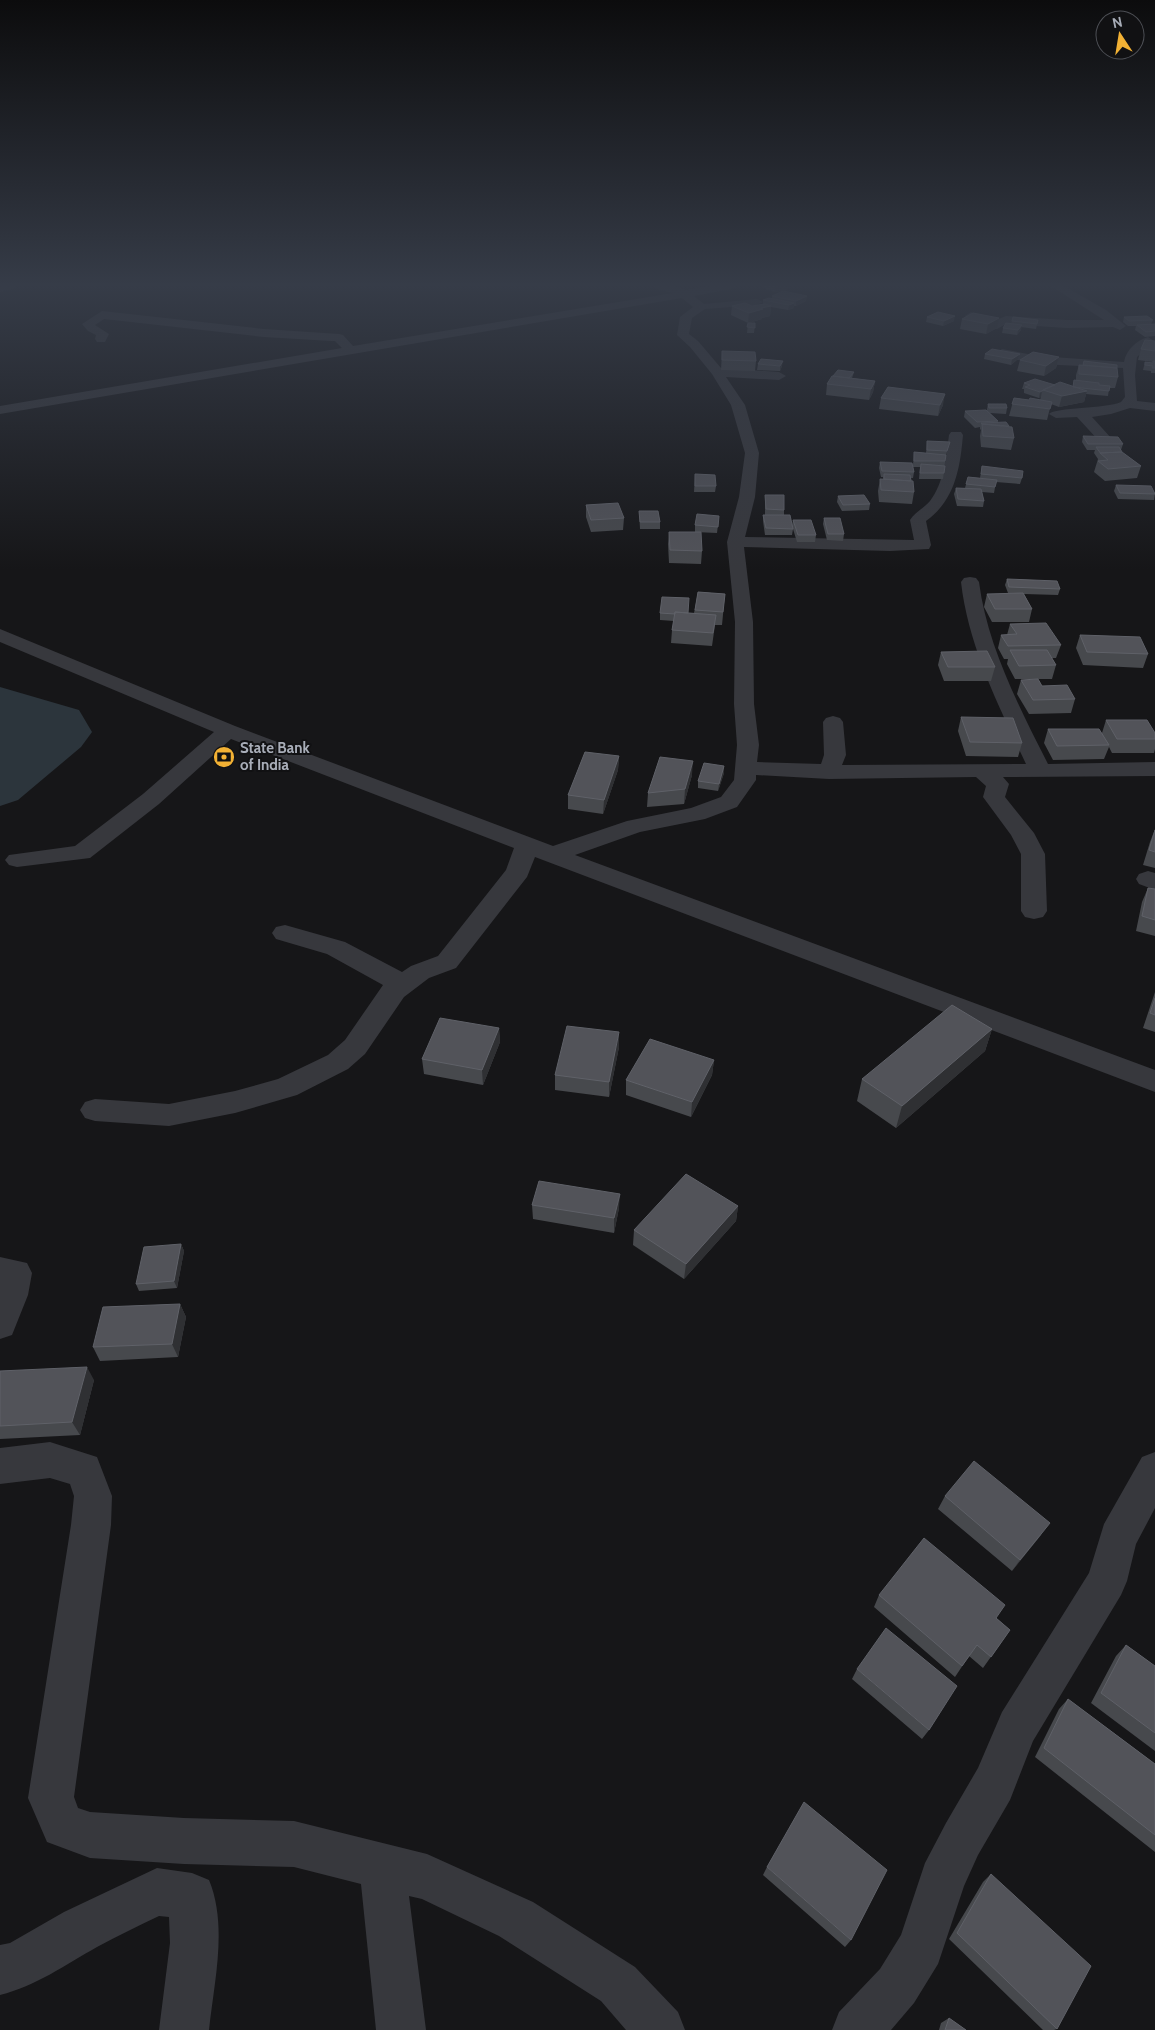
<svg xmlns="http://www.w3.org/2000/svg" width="1155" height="2030" font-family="Cabin,sans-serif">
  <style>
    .water { fill: #2c353c }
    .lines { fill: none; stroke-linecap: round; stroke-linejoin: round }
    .minor { fill: #37383d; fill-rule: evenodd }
    .wall { fill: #47494d }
    .shaded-wall { fill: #2f3033 }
    .building { fill: #525359; stroke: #5f6168 }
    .labels { text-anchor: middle; stroke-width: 4; stroke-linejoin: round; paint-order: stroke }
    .far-poi-label { font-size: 15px; font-weight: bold; fill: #a8adb8; stroke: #111113; text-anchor: start }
  </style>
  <rect width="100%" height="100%" fill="#161618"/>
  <path class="water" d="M0,687L79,710L92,732L81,747L18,800L0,806Z"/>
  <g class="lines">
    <path class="minor" d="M0,286H17L16,288L0,292Z
      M653,286H676L686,290L710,286H736L731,289L694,296L704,304L757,299L763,302L757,305L705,309L692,318L689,334L698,341L721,368L779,372L786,376L779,380L726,377L745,405L759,453L755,497L745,537L914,540L910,520C915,512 924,508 930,501C944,483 946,457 949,435L951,432H961L963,435C960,469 955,500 926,521L931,545L929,549L890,551L744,547L753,622L754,704L759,745L757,762L821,764L824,755L823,722L826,718L833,716L840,718L843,722L846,755L842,765L1026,764C999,707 968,645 961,582L964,578L970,577L976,578L979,582C987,645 1019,707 1048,764L1155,762V776L1003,777L1009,784L1005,797L1034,833L1045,854L1047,911L1043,917L1034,919L1025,917L1021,911V854L1011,835L983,797L986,786L976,777L829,779L756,775V780L737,807L705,819L640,832L575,855L1155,1070V1092L535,857L527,877L456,968L429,978L404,997L365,1054L348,1069L297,1095L235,1113L169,1126L95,1121L85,1118L80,1110L85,1102L95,1099L169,1104L235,1091L278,1079L328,1055L345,1040L383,985L327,954L276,939L272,933L276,927L285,925L345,942L402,972L411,966L438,956L506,870L514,848L231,739L159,804L90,858L17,867L9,865L5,860L9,855L75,846L143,794L214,732L0,642V629L235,726L553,846L627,821L691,808L721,797L734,780L737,745L734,704L735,622L727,542L739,497L745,453L731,405L712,374L690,347L677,335L680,317L693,307L682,298L0,414V406L342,348L335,341H331L264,337L104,319L95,325L109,334L105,342H97L95,339L96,335L88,331L82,324L102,311L264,329L339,334L343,335L353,346L673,293L654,288Z
      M1051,286H1064L1106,310L1126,326L1120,330L1113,327L1067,328L1006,324L997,329L973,325L965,316L971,312L981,319L994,321L1006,316L1067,320H1104Z
      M1148,337L1154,341L1137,357L1135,375L1137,401L1155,403V411L1130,408L1111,414L1092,417L1112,439L1110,442H1100L1077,417L1056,418L1049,414C1055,407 1106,409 1121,402L1125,397L1123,368L1038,364L998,356L996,353L1002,349L1038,356L1124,362C1126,350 1137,340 1148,337Z
      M1148,871L1155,873V890L1139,884L1136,879L1139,874Z
      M0,1257L27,1263L32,1273L28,1295L12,1335L0,1339Z
      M50,1442L97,1457L112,1496L111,1525L74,1797L78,1808L90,1812L184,1818L294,1821L427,1854L533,1902L635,1967L678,2012L685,2030H626L601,2001L499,1936L422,1899L409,1896L426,2030H376L361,1884L294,1867L184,1864L90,1858L47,1842L28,1798L71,1525L74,1496L70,1484L50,1478L0,1484V1448Z
      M1155,1452V1508L1136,1544L1127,1581L1121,1595L1033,1741L1010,1800L978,1855L964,1886L938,1964L914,2003L891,2030H832L839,2012L880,1969L901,1935L925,1863L946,1823L978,1768L1002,1712L1089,1573L1104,1524L1142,1457Z
      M157,1868L192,1873L209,1880C228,1926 214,1982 209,2030H159L170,1943L169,1917L159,1916C138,1926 117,1936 97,1947C65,1965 36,1986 0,1995V1945L10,1943L64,1912Z"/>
  </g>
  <path class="wall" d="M763,286H788L787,290L775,292L763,288Z
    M772,296H807L806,301L796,306H794V308L788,310L771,307L770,316L762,318V319L749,323H755L754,333H747L748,323L731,315L732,306H752L763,304V300L772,298Z
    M973,313L997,328L986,334L960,329L962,319Z
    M927,317L954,321L943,326L926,322Z
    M1013,317L1038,320L1036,329L1021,327V330L1017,335L1002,333L1003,328L1011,324Z
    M1124,317L1153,320L1151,324H1155V336L1145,337L1135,330L1136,326H1128L1123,322Z
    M1155,341V373H1151V371L1143,370L1145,362L1153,363V362L1138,360L1141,349Z
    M722,351L756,361L755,371L721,370Z
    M985,354H1020L1018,359L1011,365L984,359Z
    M1059,357L1056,368L1044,376L1017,371L1020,360Z
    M758,364L782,366L780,371L757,370Z
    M1079,365L1117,368L1118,377L1115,388H1109L1108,396L1086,394L1084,402L1059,407L1051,404L1047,420L1009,416L1014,398L1029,400H1040L1041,397L1039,398L1024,393V389H1022L1024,383L1055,385L1073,386L1074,380H1076V375Z
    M854,372L852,378L875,381L873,392L869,400L826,395L827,384L833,376Z
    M881,398L943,405L938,416L879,409Z
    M988,404L1007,408L1006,414L990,413L998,421V423L1014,438L1011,450L981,447L980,436L981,430L980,429V427L975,428L964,417L965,411H987V409Z
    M1083,436L1123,444L1121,450L1122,452L1141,466L1137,478L1105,481L1094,472L1098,459L1094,453L1095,450H1087L1082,442Z
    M927,441L950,442L946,455L943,479H919L920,467H913L914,472L913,478H911L914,492L912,504L879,502L878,491L880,479H883V477H881L879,468L880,462L913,465L914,452L926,453Z
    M982,466L1022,478L1020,484L996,482L994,493L982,492L984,501L983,507L957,506L954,494L956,488H965L968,477L980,478Z
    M695,474L716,486L715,492H694Z
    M1116,485L1155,493L1154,500L1118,499L1114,491Z
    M765,495L784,510V515L792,525L793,520L816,535L815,542H797L793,529L792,535H765L763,521V515H765Z
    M838,496L870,504L869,510L842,511L837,502Z
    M586,505L624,518L623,530L591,532L586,517Z
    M639,511L660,522V529H640Z
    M719,516L717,533L695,532V525Z
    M824,518L844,534L843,541L827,540L823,524Z
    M669,532L702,551L701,564L669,563L668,544Z
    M1007,579L1060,589L1058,595L1024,594L1032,609L1029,622H992L984,607L987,594H1015L1008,593L1005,585Z
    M698,592L725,594L722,625H715L712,646L671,643L672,630L674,621L660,620V613H694Z
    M1010,624L1061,645L1056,658H1052L1056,665L1052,679H1015L1007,664L1008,659H1004L998,648L1001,635H1007Z
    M1080,635L1148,654L1143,668L1083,665L1076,648Z
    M941,652L995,667L991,681H944L938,665Z
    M1021,680L1042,686L1075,699L1071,713L1029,714L1017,694Z
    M961,717L1022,743L1018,757L966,756L958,731Z
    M1106,720L1155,733V749L1154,753H1112L1109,747L1104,759L1053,760L1044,743L1048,729L1102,733Z
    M619,756L618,770L603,814L568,809V795Z
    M724,766V773L718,791L698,788V781Z
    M692,775L684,804L647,807L648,793Z
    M1155,829V868L1143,865L1150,842Z
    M1148,888L1155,889V936L1136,931L1142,902Z
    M1155,992V1032L1143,1028Z
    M499,1028L500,1042L483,1085L424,1074L422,1059Z
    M992,1029L985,1051L896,1128L857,1101L862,1079Z
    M619,1047L609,1097L555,1090V1075Z
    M714,1060L712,1075L691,1117L626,1095V1080Z
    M532,1205L619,1208L614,1233L533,1219Z
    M738,1206L736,1221L684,1279L633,1245L634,1230Z
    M181,1244L184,1251L177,1288L139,1291L136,1284Z
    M180,1304L186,1317L178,1357L100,1361L93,1347Z
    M0,1371L94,1380L80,1435L0,1439Z
    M945,1496L1041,1535L1012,1571L938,1509Z
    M879,1595L996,1618L1010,1630L983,1668L969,1656L955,1677L874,1607Z
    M1126,1645L1155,1666V1751L1091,1703L1116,1656Z
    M857,1669L929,1730L922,1739L852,1679Z
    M1068,1699L1155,1764V1852L1035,1757L1059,1709Z
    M767,1867L851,1940L845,1947L763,1875Z
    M991,1874L1057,2029L1054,2030H1043L949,1939L983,1882Z
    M949,2018L966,2030H939L941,2023Z"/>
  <path class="shaded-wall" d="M780,286H788L787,290L775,292V287Z
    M807,296L806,301L796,306V301Z
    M794,303V308L788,310L789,305Z
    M771,306L770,316L762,318V319L748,323L749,313L761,308Z
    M955,316L954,321L943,326L944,321Z
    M999,318L997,328L986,334L988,324Z
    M1022,325L1021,330L1017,335L1018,330Z
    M1020,354L1018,359L1011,365L1012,359Z
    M1059,357L1056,368L1044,376L1046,366Z
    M783,361L782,366L780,371V366Z
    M875,381L873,392L869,400L871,389Z
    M1042,391L1041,397L1039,398L1040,392Z
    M1087,391L1084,402L1059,407L1062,396Z
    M945,394L943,405L938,416L940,405Z
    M619,756L618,770L603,814L604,800Z
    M693,761L692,775L684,804L685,789Z
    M724,766V773L718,791L719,784Z
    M499,1028L500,1042L483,1085L482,1070Z
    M992,1029L985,1051L896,1128L902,1106Z
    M619,1032V1047L609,1097V1082Z
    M714,1060L712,1075L691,1117L692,1102Z
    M620,1194L619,1208L614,1233V1218Z
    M738,1206L736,1221L684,1279L686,1264Z
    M181,1244L184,1251L177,1288L174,1281Z
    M180,1304L186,1317L178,1357L172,1344Z
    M87,1367L94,1380L80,1435L72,1422Z
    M1050,1523L1041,1535L1012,1571L1020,1560Z"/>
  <path class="building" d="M783,291L807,296L796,301L772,296Z
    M769,298L794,303L789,305L763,300Z
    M745,303L752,306L765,304L771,306L761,308L763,309L749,313L732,306Z
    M938,312L955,316L944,321L927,317Z
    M973,313L999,318L988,324L962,319Z
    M1147,316L1153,320L1129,321L1124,317Z
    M1013,317L1038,320L1037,324L1012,321Z
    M748,323H755V328L747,327Z
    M1006,323L1022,325L1018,330L1003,328Z
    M1155,324V331L1146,332L1137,325Z
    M1145,340L1155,341V351L1141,349Z
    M992,349L1020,354L1012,359L985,354Z
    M722,351L755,352L756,361L722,360Z
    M1033,352L1059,357L1046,366L1020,360Z
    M761,359L783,361L780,366L758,364Z
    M1084,361L1117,365V368L1083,365Z
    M1153,361H1155V368H1152L1153,366L1145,365V362L1153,363Z
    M1079,365L1117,368L1118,377L1079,374Z
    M838,370L854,372L849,378L833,376Z
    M832,376L875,381L871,389L827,384Z
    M1035,379L1055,385L1043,390L1042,391L1040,392L1025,387L1030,385L1024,383Z
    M1074,380L1099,383V385L1110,386L1109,391L1073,387Z
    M1060,382L1087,391L1062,396L1043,390Z
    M888,387L945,394L940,405L881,398Z
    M1014,398L1029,400L1030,398L1052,402L1050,409L1012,404Z
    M988,404H1006L1007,408H989Z
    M986,410L998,421L977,422L965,411Z
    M1006,422L1009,426L982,424L981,423Z
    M982,424L1012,427L1014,438L983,436Z
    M1083,436L1118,437L1123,444H1088Z
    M927,441L950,442L947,451L927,450Z
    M1096,447H1119L1122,452L1100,453L1101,454Z
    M914,452L946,455L945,461H914Z
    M1122,452L1141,466L1108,469L1098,461L1108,460L1100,453Z
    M880,462L912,463L914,472L882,471Z
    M921,464L945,466L944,473H920Z
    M982,466L1023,471L1022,478L981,474Z
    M695,474L715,475L716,486H695Z
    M884,474L910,475L911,481L884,479Z
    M968,477L997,480L995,487L966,484Z
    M880,479L913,481L914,492L881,490Z
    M1116,485L1151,486L1155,494L1120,493Z
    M956,488L981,489L984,501L958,499Z
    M765,495H784V510L766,509Z
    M864,495L870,504L843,505L838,496Z
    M618,503L624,518L591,520L586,505Z
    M639,511H658L660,522H640Z
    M697,514L719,516L718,527L695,525Z
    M763,515H790L793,529L766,528Z
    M824,518H840L844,534H828Z
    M793,520H811L816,535H798Z
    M669,532H701L702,551L670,550Z
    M1007,579L1057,581L1060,589L1009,587Z
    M698,592L725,594L723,612L695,610Z
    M1023,593L1032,609H995L987,594Z
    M662,597L689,598L688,613L675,612V614L660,613Z
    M675,612L716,615L713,633L672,630Z
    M1046,623L1061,645L1008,646L1001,635L1017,634L1010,624Z
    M1080,635L1140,637L1148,654L1087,652Z
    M1010,650H1047L1056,665L1019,666Z
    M987,651L995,667H948L941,652Z
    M1038,679L1042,686L1067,685L1075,699L1033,700L1021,680Z
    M961,717L1013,718L1022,743L970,742Z
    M1106,720H1147L1155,733V739H1117Z
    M1048,729H1099L1109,745L1057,746Z
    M585,752L619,756L604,800L568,795Z
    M660,757L693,761L685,789L648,793Z
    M704,763L724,766L719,784L698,781Z
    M1155,830V852L1149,850Z
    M1148,888L1155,889V920L1142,916Z
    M1155,998V1015L1150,1013Z
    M952,1005L992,1029L902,1106L862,1079Z
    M440,1018L499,1028L482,1070L422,1059Z
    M567,1026L619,1032L609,1082L555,1075Z
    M650,1039L714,1060L692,1102L626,1080Z
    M686,1174L738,1206L686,1264L634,1230Z
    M539,1181L620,1194L614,1218L532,1205Z
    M181,1244L174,1281L136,1284L144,1247Z
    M180,1304L172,1344L93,1347L103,1307Z
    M87,1367L72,1422L0,1426V1371Z
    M974,1461L1050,1523L1020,1560L945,1496Z
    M924,1538L1005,1605L996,1618L1010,1630L991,1657L977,1645L962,1666L879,1595Z
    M886,1628L957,1686L929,1730L857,1669Z
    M1126,1645L1155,1666V1733L1101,1693Z
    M1068,1699L1155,1764V1835L1044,1748Z
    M804,1802L887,1870L851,1940L767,1867Z
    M991,1874L1091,1966L1057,2029L957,1933Z
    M949,2018L966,2030H945Z"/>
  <linearGradient id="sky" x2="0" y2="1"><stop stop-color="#0c0c0d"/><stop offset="0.5" stop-color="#363c48"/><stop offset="1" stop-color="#363c48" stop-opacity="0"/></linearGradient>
  <rect width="1155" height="570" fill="url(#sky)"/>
  <defs>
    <g id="bank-disc" transform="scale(1.125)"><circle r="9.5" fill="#f2b134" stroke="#111113"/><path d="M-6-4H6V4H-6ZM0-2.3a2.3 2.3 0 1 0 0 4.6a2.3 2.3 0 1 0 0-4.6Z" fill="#111"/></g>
  </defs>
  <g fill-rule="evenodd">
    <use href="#bank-disc" x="224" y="757"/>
  </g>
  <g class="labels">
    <g class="far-poi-label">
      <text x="240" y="753">State Bank<tspan x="240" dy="17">of India</tspan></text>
    </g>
  </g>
  <g transform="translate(1120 35) rotate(348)"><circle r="24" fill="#111113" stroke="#4d4f55"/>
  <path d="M0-4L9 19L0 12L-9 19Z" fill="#f2b134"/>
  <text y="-8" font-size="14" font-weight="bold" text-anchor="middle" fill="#a8adb8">N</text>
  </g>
</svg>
